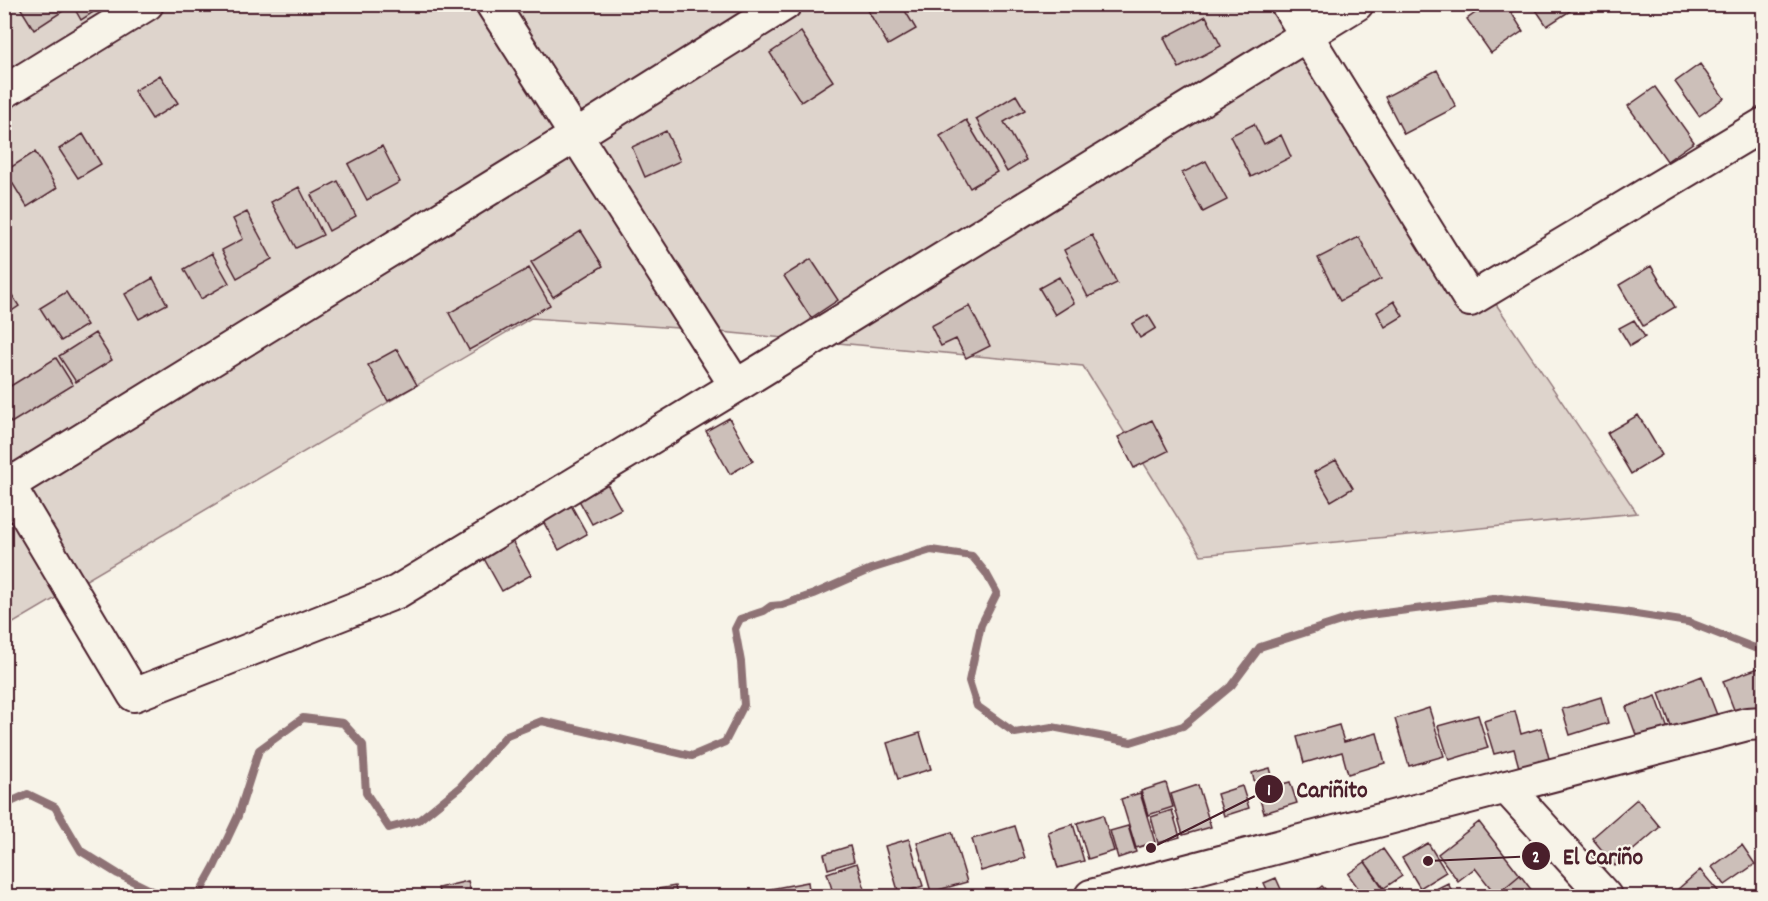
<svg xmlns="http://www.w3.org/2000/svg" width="1768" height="901" font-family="Dekko,sans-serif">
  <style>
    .green { fill: #ded4cc; stroke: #947a7c; stroke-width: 1.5 }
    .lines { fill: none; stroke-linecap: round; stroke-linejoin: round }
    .stream { stroke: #8e7275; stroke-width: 8 }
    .building { fill: #ccbfb9; stroke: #4a1f2b; stroke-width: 1.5 }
    .street-casing { stroke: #4a1f2b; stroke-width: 36 }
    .street { stroke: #f7f3e8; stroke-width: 32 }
    .leader { fill: none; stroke: #4a1f2b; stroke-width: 2 }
    .callout-dot { fill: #4a1f2b; stroke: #f7f3e8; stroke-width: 2 }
    .mark-label { font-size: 18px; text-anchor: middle; font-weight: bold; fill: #fff }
    .callout-label { font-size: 24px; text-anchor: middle; font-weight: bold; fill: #4a1f2b; stroke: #f7f3e8; stroke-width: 4.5; stroke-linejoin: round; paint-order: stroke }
  </style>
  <rect width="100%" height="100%" fill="#f7f3e8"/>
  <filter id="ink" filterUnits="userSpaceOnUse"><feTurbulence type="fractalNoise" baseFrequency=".0167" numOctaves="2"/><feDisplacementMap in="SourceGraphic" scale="12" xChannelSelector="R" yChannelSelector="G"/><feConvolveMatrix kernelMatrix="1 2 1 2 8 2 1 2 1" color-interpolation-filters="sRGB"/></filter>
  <g filter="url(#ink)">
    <path class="green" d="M4,5H1373L1317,39L1637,513L1201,555L1083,366L678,328L531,318L5,628Z"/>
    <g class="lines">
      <path class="stream" d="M4,805L28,794L55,807L81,851L118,874L163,896
        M183,896L199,894L214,867L238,816L259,750L303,718L343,723L363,745L366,793L389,828L419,820L461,786L507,735L542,721L692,756L725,742L744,705L741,662L735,629L740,619L764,611L771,606L782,605L814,594L871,569L931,550L972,556L986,573L997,593L981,625L969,681L977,706L1015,733L1052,727L1131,742L1183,726L1231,686L1260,647L1353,617L1501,598L1623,612L1688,622L1752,647L1764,650"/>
    </g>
    <path class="building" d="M18,4H59L63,11L34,30Z
      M72,4H106L81,20Z
      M873,4H901L916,29L888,45L867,9Z
      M1488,4H1506L1523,31L1491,53L1467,19Z
      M1532,4H1566L1570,11L1547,26Z
      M1206,16L1221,46L1179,68L1164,38Z
      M801,32L833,81L801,102L770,53Z
      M1700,64L1724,98L1699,116L1675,82Z
      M1437,70L1456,107L1404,134L1385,97Z
      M160,75L178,103L152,119L134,91Z
      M1655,87L1694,142L1667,161L1628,106Z
      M1016,95L1025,110L1004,122L1026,160L1007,172L976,119Z
      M966,120L997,172L970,188L940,136Z
      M1254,124L1264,144L1281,135L1291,157L1251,177L1230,136Z
      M666,131L680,161L645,177L632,147Z
      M83,134L101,164L78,178L59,149Z
      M382,146L400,182L367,200L348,164Z
      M35,152L57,188L27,207L5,171Z
      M1206,161L1227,200L1203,212L1182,173Z
      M338,181L356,216L329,231L311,195Z
      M299,187L323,235L296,248L271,202Z
      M247,212L272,259L237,278L222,250L243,239L233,219Z
      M581,231L603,266L553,297L531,262Z
      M1092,235L1117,283L1088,297L1064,250Z
      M1359,237L1381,279L1340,301L1318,258Z
      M212,253L229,283L201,299L184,269Z
      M811,259L838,300L811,318L784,276Z
      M1651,266L1675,307L1643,326L1619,285Z
      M529,268L550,305L469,350L449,313Z
      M1059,277L1074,303L1055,315L1039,288Z
      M153,278L167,304L139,319L125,294Z
      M8,289L19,306L4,316V291Z
      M66,292L87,325L61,341L40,308Z
      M1394,301L1403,316L1385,327L1377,312Z
      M969,306L990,346L966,358L956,339L941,346L931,326Z
      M1148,315L1156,328L1140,338L1132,324Z
      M1634,320L1645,337L1630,346L1619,328Z
      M95,333L112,360L76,382L59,356Z
      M397,349L417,385L388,401L368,365Z
      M56,358L73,385L11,423L4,413V390Z
      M1638,415L1662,455L1631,474L1607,433Z
      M729,418L753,461L730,474L706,431Z
      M1152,420L1168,451L1134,468L1118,437Z
      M1336,460L1353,488L1331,501L1314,472Z
      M601,473L621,509L592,524L573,489Z
      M567,498L587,534L559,550L539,514Z
      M511,539L531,575L502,591L482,555Z
      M1764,666V710L1738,720L1723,681Z
      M1702,676L1717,715L1673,732L1659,693Z
      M1656,696L1670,735L1640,746L1626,707Z
      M1601,697L1608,723L1570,735L1562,709Z
      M1429,708L1444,756L1409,766L1395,719Z
      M1515,711L1521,734L1541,728L1550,762L1520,771L1514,749L1494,754L1484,721Z
      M1478,715L1488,748L1449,760L1438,726Z
      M1339,725L1344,742L1377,733L1385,763L1348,774L1342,752L1304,763L1297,737Z
      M920,733L931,769L898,779L887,743Z
      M1270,768L1275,786L1290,782L1297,803L1264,813L1252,773Z
      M1166,783L1173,807L1148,815L1141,791Z
      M1198,785L1211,827L1183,835L1171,794Z
      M1242,786L1249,808L1224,816L1217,794Z
      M1140,793L1155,842L1136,848L1121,799Z
      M1637,799L1660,827L1615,866L1592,838Z
      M1172,810L1180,837L1158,843L1151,817Z
      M1103,815L1114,851L1088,859L1077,823Z
      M1479,822L1520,875L1496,895L1475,868L1458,881L1438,854Z
      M1073,824L1084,861L1058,868L1048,832Z
      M1015,826L1025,858L981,871L972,839Z
      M1128,826L1136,852L1118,858L1110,831Z
      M952,832L967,882L931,892L917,843Z
      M909,839L923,886L899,894L885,846Z
      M1428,843L1446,872L1420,888L1402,858Z
      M1742,845L1755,864L1725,885L1712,867Z
      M850,846L854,861L828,869L824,854Z
      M1383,849L1402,876L1384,888L1365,862Z
      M1365,862L1388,895L1386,896H1364L1348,874Z
      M857,863L867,896H834L827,873Z
      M1700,870L1719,892L1713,896H1670Z
      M1520,875L1536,896H1493L1496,895Z
      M1276,878L1284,896H1270L1264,883Z
      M468,881L472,896H440L438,888Z
      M808,882L810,896H760L759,891Z
      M1448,883L1454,896H1422Z
      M675,886L677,896H646L645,891Z
      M1322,886L1332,896H1310Z"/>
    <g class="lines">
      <g class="street-casing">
        <path id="street" d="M492,4L736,386
          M1287,4L1470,300L1764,124
          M4,92L147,4
          M4,477L134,695L397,592L736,386L1357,4
          M4,488L575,136L785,4
          M1506,787L1605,896
          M1091,896L1747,724L1764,723"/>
      </g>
      <use href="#street" class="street"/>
    </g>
  </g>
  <path class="leader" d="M1151 848L1269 789M1428 861L1536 856"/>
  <g class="callout-dot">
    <circle cx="1151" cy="848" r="6"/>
    <circle cx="1428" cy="861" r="6"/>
    <circle cx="1269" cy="789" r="15"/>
    <circle cx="1536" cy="856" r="15"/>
  </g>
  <g class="mark-label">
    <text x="1269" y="795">1</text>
    <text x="1536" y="862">2</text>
  </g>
  <g class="callout-label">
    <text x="1332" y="797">Cariñito</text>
    <text x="1603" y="864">El Cariño</text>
  </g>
  <rect width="1768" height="901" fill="none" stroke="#f7f3e8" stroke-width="24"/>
  <rect x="12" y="12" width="1744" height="877" fill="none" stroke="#4a1f2b" stroke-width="2" filter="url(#ink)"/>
</svg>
